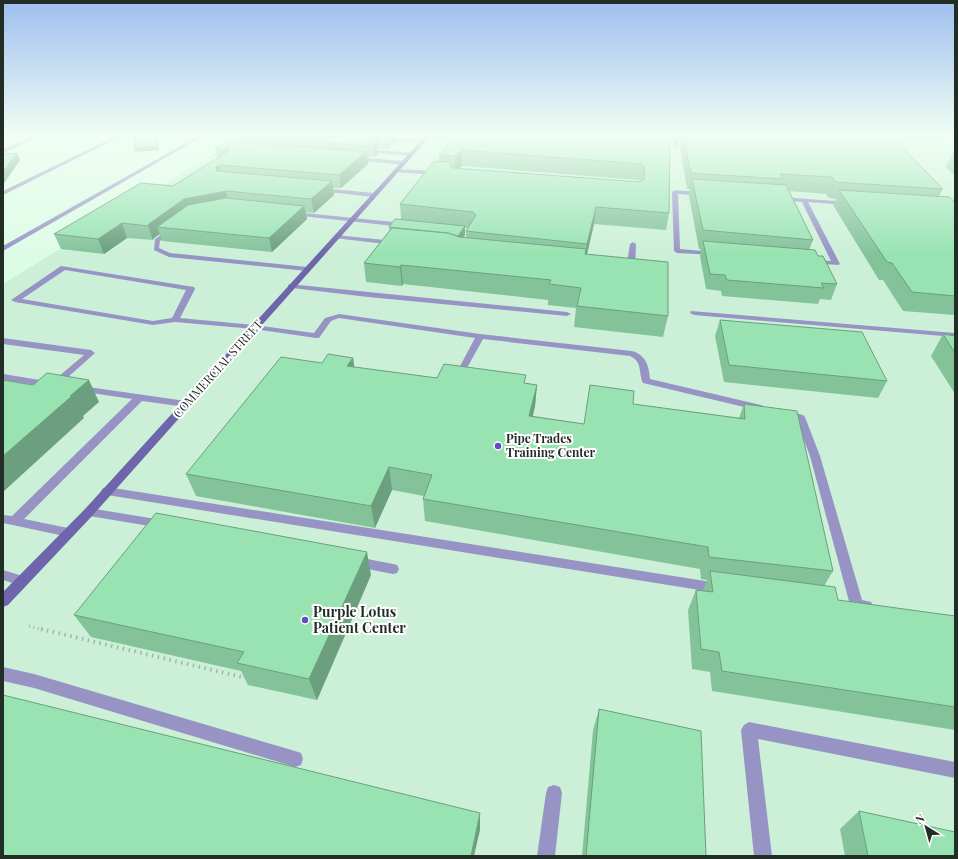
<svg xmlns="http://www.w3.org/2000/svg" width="958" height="859" font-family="'Playfair Display',serif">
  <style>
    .built { fill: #cbf0d7 }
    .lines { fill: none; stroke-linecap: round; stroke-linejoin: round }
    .path-far1 { stroke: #9fb8a6; stroke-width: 3; stroke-dasharray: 1 3.5; stroke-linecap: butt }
    .path { stroke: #9fb8a6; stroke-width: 4; stroke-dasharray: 1.5 4.5; stroke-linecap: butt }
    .lane { fill: #9794c5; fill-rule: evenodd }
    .secondary { fill: #6e65ac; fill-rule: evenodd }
    .wall { fill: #84c39a; fill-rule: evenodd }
    .shaded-wall { fill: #6b9f7d }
    .building { fill: #99e3b3; stroke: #6b9f7d }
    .poi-dot { fill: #654bc4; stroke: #fff; stroke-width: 1.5 }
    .labels { text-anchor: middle; stroke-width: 4; stroke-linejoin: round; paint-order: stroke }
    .street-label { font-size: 12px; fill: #222d25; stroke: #fff }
    .poi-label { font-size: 12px; font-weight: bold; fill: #222d25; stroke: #fff; text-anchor: start }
    .near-poi-label { font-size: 14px; font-weight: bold; fill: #222d25; stroke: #fff; text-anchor: start }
  </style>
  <rect width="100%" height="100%" fill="#ddfce6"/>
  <path class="built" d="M245,134H934L952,149H955V856H3V284Z"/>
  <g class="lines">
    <path class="path-far1" d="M29,626L45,630"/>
    <path class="path" d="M41,629L246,678"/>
    <path class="lane" d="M39,134H45L3,153V149Z
      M120,134H126L3,195V191Z
      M202,134H207L3,251V246Z
      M672,134H676L679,147L675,146Z
      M381,138L423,140L425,141L423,142L384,141L375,150L413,153L414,154L411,156L369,152V150Z
      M354,157L403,161L406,163L403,165L352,160L351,159Z
      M395,169L437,171L440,173L437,175L393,172V170Z
      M321,188L374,193L377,195L374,197L319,191V189Z
      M675,190L703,192L706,194L703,196L678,194L680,249L715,252L718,254L717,255L677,253L674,251L672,192Z
      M781,197L849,202V204L847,205L808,202L840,264L838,265L812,263L810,262L814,260L831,261L802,202L779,200L778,199Z
      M294,212L404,223L407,225L404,227L292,215L291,214Z
      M172,227L175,229L160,241L159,248L170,253L307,267L311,269L307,271L169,257L154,250L155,239Z
      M336,235L394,241L397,243L394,245L334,238V236Z
      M633,242L636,244L635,270L630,272L626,270L630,244Z
      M61,266L194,287L195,289L180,318L254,325L314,333L325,318L339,314L480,334L632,351C646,355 649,366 650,379L761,405L766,408L761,411L643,383C638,372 643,362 630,356L483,339L467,368L463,371L459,368L475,338L339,318L331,321L319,338H316L254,329L175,322L153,325L15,302L11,300ZM65,270L186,290L172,318L153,321L22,299Z
      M289,284L567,312L571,314L567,316L368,297L292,288L288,286Z
      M691,311L955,333V337L694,315L690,313Z
      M3,338L91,350L95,353L58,386L50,387L3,380V374L52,382L84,355L3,344Z
      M81,386L186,401L191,404L186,407L142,401L24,519L73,529L75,532L73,535L69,537L3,523V515L12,516L132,399L78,391L76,389Z
      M786,411L803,415L805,417L820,456L862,600L871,602L873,606L871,610C864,612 859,611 852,609L850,605L810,456L796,419L783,416L781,414Z
      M107,487L718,583L723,584L724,588L723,592L718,593L107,495L103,494L101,491L103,488Z
      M89,508L162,520L166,521L168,524L166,527L162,528L89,516L85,515L83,512L85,509Z
      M357,557L393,564L397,565L399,569L397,573L393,574L357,567L353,566L351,562L353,558Z
      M3,570L26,577L28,581L26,585L22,586L3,580Z
      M3,667L34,674L295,751L301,753L303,759L301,765L295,767L34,688L3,681Z
      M749,722L955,762V778L758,739L772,856H754L741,730L744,725Z
      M554,785L560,787L562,793L555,856H537L546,793L548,787Z"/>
    <path class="secondary" d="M427,134H432L93,515L8,605L3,607V592L85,509Z"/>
  </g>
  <path class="wall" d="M241,134H402L399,137H380L375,143H377L378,154L375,157H367L368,164L341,188H333L334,195L314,213L306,212L307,219L272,252L162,241L160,234L154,238L153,240L127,238L104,254L61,249L54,234L173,186L218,158L215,149L238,142L237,136Z
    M456,134L672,141H670L669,213L666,230L594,224L587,254L668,316L663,337L574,327L576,308L548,305V300L403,284L402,286L366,282L364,263L389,231V227L401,219L400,204L439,161V155ZM462,166L638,180L641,182H640L459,168ZM465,228H468L466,231V237H464L465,235Z
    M678,134H889L943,189L939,196L955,202V315L903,311L883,280H879L833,205L836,199L829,198L826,194L789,191L813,240L809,250L818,256L837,284L831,300L820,299L818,304L722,296L721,291L706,289L700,256L701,249H699L689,196L690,189H687Z
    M394,139V143L388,149H378V145Z
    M953,152H955V176L946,167Z
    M720,320L887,381L878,398L724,382L715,336Z
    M943,334L955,336V394L931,356Z
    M353,358L354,367L437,378L526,383L537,385L535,406L533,416L584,424L633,404L739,418L744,404L833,571L824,586L838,600L955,616V730L712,691L710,672L692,669L688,610L696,590L703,591L707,580L701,579L700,569L425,521L423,499L424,496L392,490L375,528L196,496L186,474L322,363Z
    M371,575L317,700L248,685L241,671L91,637L74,615Z
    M599,709L706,856H582L593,730Z
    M859,811L955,856H845L840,829Z"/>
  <path class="shaded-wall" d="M156,134H157L159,150L135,152L134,148Z
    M371,134H380V137L372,146L367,145L366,139Z
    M399,134H402L399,137Z
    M669,134H673L672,141H668Z
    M394,139V143L388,149V144Z
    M377,143L378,154L375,157L373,146Z
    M462,150V166L455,171V156Z
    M366,152L368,164L341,188L339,175Z
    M17,153L20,160L3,185V172Z
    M219,165L222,178L220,180L216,167Z
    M332,181L334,195L314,213L311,199Z
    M226,191L229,205L157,227L160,234L154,238L153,240L148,226L149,224L184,199Z
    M304,206L307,219L272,252L269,238Z
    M596,207L594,224L585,262L587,244Z
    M122,223L127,238L104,254L98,239Z
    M465,226V235L457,247V237Z
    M401,265L403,284L402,286L400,267Z
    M353,358L356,379L347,366Z
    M89,380L99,402L83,416L84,418L3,492V456L70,396Z
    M537,385L535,406L527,438L529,416Z
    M389,467L392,490L375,528L371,506Z
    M367,552L371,575L317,700L309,679Z
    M480,813V830L474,856H471Z"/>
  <path class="building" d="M136,134H156L157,146L134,148Z
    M241,134H371L366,139L368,142L377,143L373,146L237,136Z
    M456,134H670L669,213L596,207L587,244L466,231L476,215L473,212L400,204L434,161L451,162L449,165L453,168L640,182L644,179L645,167L641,164L462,150L455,156L439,155Z
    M683,134H889L943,189L835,182L832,177L780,174L783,179L691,173Z
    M384,138L394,139L388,144L378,145Z
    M228,141L366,152L339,175L219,165L216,167L217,171L332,181L311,199L226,191L184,199L149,224L148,226L122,223L98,239L54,234L141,183L173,186L230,150L215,149Z
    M17,153L3,172V154Z
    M692,179L786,185L813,240L703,230Z
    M839,190L949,197L955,202V296L912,292L892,263L887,262Z
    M226,198L304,206L269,238L157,227L188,205Z
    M395,219L465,226L458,236L448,233L389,227Z
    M392,228L448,233L459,237L586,249L585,254L668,262V316L577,306L581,288L549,284L551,280L401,265L400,267L364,263Z
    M703,241L815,250L818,256H823L837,284L821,283L824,288L727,280L725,275L710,274Z
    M720,320L862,332L887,381L729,365Z
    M943,334L955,336V353Z
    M328,354L353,358L347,366L437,378L444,364L526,375L524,383L537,385L529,416L584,424L590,385L634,391L633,404L745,419L744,404L797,411L833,571L709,557L708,547L423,499L432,475L389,467L371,506L186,474L281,357L322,363Z
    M47,373L89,380L70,396H72L3,456V380L33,385Z
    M156,513L367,552L309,679L237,663L244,652L74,615Z
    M710,571L835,587L838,600L955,616V707L722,671L719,652L701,649L696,590L713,592Z
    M3,695L480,813L471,856H3Z
    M599,709L701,731L706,856H586Z
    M859,811L955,832V856H868Z"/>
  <linearGradient id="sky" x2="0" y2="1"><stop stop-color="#9ebeee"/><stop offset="0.53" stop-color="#f0fef4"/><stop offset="1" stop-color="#f0fef4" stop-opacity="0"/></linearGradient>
  <rect width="958" height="254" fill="url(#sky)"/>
  <g class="poi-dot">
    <circle cx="498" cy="446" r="4"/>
    <circle cx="305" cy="620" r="4"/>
  </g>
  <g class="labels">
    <g class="street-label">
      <text transform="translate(218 369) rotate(-48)" y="4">COMMERCIAL STREET</text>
    </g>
    <g class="poi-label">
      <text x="506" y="443">Pipe Trades<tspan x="506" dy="14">Training Center</tspan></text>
    </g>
    <g class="near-poi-label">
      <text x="313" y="617">Purple Lotus<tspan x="313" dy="16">Patient Center</tspan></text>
    </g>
  </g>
  <rect width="958" height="859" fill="none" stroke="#222d25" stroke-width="8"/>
  <g transform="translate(926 827) rotate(323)" stroke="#ffffff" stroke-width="3" paint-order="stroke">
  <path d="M0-3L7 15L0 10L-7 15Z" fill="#222d25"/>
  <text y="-6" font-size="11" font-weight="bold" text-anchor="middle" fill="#222d25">N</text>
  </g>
</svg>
